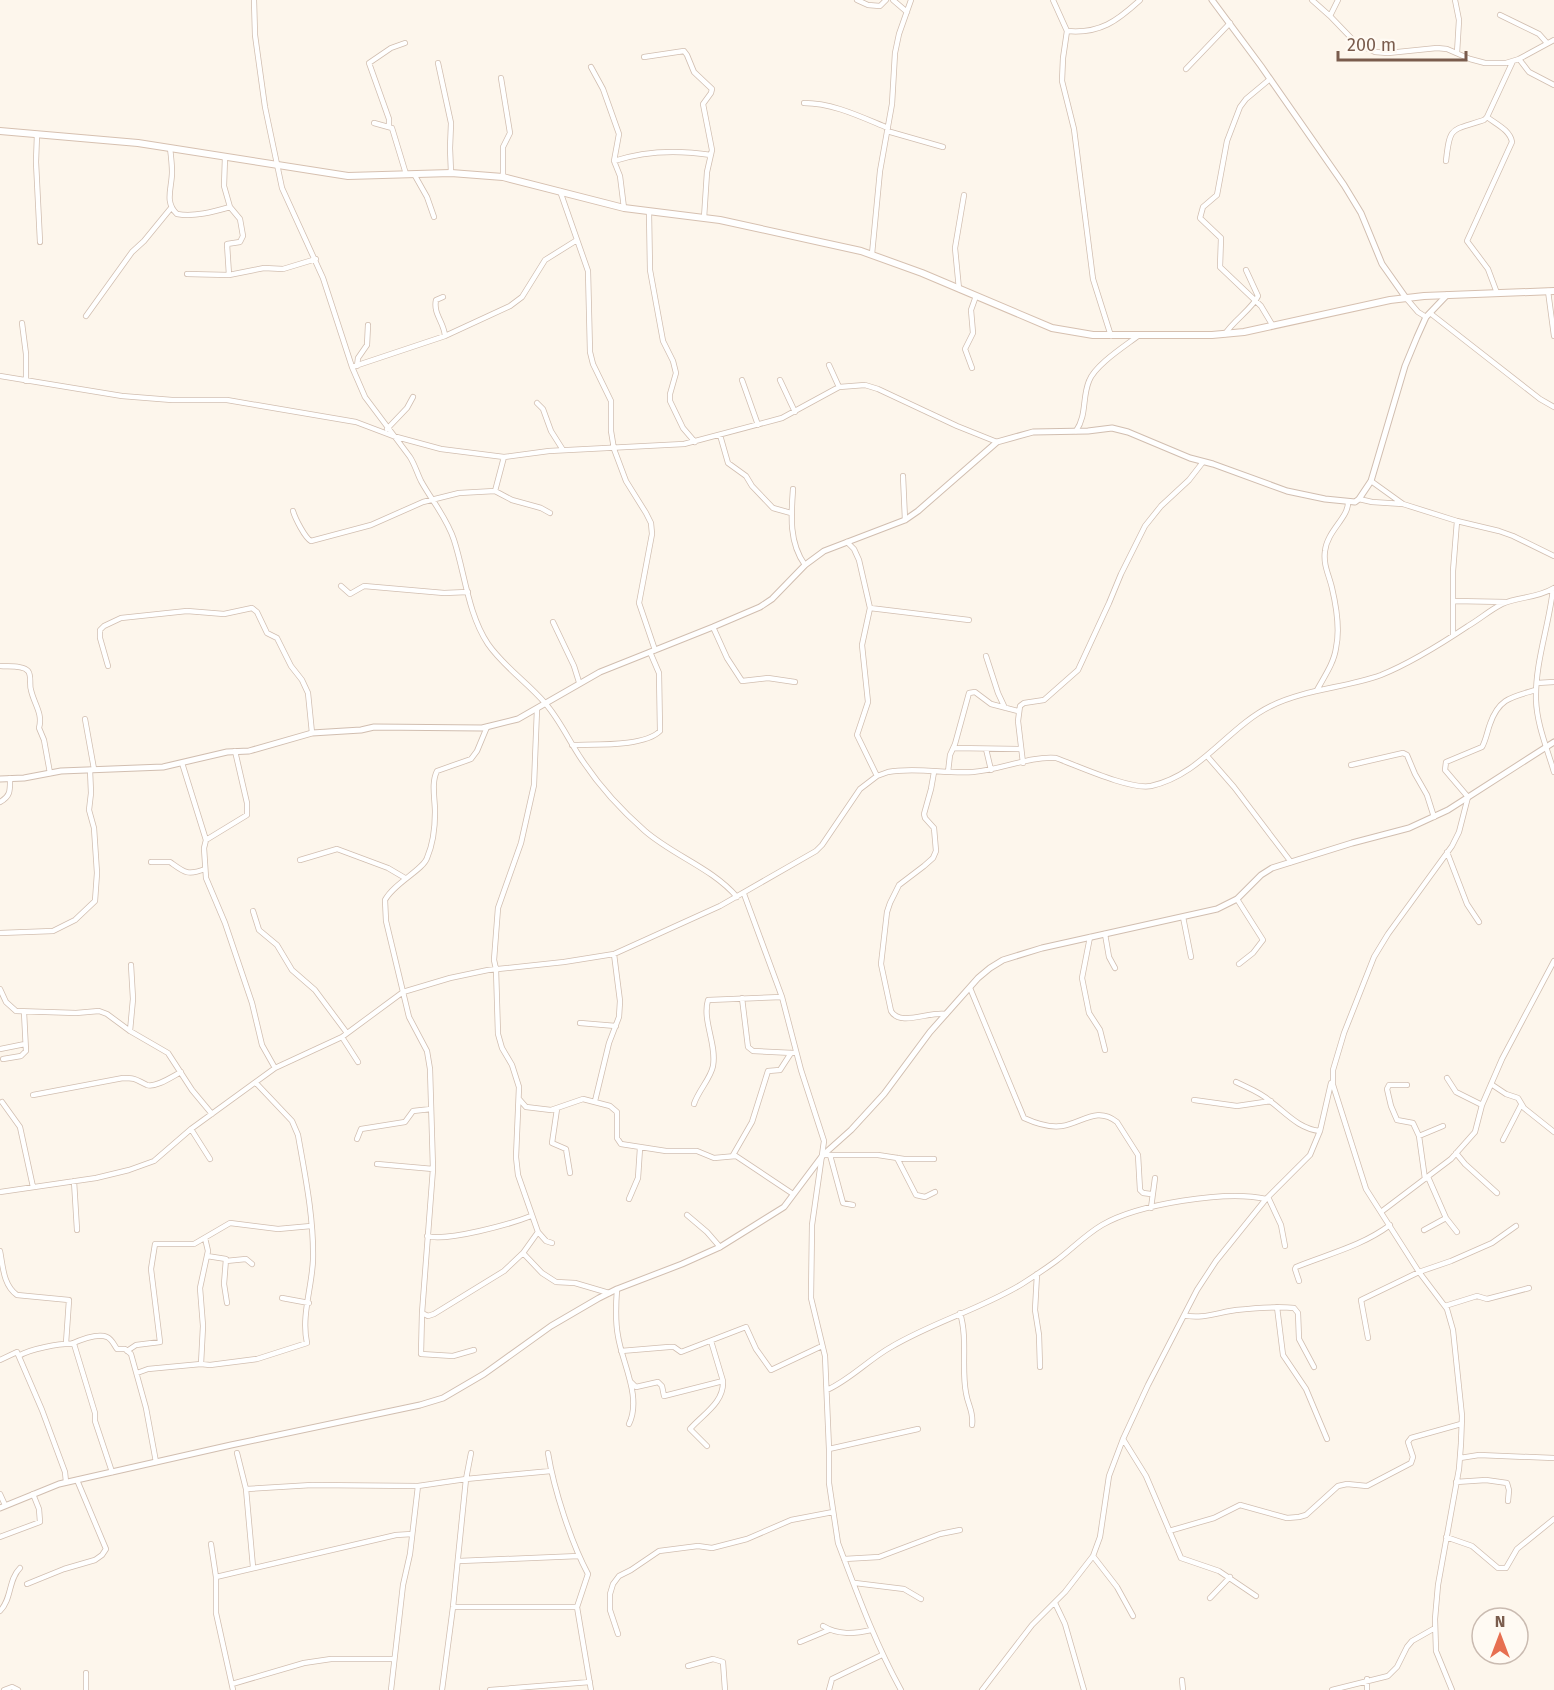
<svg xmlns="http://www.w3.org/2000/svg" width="1554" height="1690" font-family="'Fira Sans',sans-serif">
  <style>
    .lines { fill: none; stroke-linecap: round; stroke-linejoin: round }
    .minor-casing { stroke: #d1beb0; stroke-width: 6 }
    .tertiary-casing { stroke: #d1beb0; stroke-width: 7 }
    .secondary-casing { stroke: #d6c0b0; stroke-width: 8 }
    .minor { stroke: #fff; stroke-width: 4.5 }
    .tertiary { stroke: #fff; stroke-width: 5 }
    .secondary { stroke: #fff; stroke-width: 6 }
  </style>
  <rect width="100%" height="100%" fill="#fdf6ec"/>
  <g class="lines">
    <g class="minor-casing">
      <path id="minor" d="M254,0L255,35L265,107L282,188L323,278L352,367L365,397L410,457C415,465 417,473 421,481C432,501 447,518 454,540C465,574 468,614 488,644C504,667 527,682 545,703C560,720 569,741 582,760C600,787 621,810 645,831C674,856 712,868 737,897
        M857,0L868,5L880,6L886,0
        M893,0L907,12
        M1053,0L1067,31L1063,58L1062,81L1074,129L1093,279L1111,336
        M1312,0L1330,16L1356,43L1375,52L1388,53L1437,48L1447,49L1470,59L1485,63H1506L1519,59L1554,40
        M1455,0L1459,20L1457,53
        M1500,15L1539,34L1547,43
        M1330,16L1338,0
        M1067,31C1100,34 1117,21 1140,0
        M644,57L684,51L687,55L694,72L712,89L711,93L703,104L712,150L707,172L704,218
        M1519,59L1529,72L1554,85
        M438,63L451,123L450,148L451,173
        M591,67L603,89L619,134L614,161L620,176L624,208
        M1186,69L1230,23
        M501,78L510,133L503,147V177
        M1270,79L1246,99L1240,107L1227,141L1217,195L1203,207L1200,218L1221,238L1220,267L1261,306L1273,326
        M804,103C833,103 861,117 888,128
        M1487,117C1496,124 1510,130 1512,142L1467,241L1488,269L1497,293
        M374,123L392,128L406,174
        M389,126V119L369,63L391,48L405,43
        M887,131L943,147
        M37,134L36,162L40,242
        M170,148C171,156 172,164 172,172C172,188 164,202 177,214C194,217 213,212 230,207
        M225,157L224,186L230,207L240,219L243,236L240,242L227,244L229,275
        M614,161C644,151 679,150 711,155
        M1446,161C1450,125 1451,131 1484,120L1487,117L1513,61
        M414,174L427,197L434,217
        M560,191L588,271L590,352L593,364L611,401V431L614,449L626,481L646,513L651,523L652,534L639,603L655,650
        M649,212L650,270L663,341L673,361L676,373L670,394V401L683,428L695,442
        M872,254L880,171L892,104L895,53L899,34L911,0
        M187,274L229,275L264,268L283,269L316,259
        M959,289L955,248L964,195
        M1548,291L1554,336
        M443,297L436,300C433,314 444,322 445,336
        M1406,298L1418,312L1426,317
        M1430,313L1540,399L1554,407
        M86,316L132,252L144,241L171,208
        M22,323L26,354V381
        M1225,334C1233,321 1253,308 1258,296L1246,270
        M829,365L839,387
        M357,366L358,358L367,345L368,325
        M352,367L445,336L510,306L522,297L545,260L577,240
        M972,368L965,349L973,333L971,310L976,296
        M0,376L122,396L172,400H227L356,422L393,436L441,449L504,457L549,451L684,444L782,418L839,387L865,385L878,389L957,426L997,442
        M742,380L758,425
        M780,380L795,412
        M537,403L543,409L551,431L563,450
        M387,429L407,408L413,397
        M1076,431C1087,415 1082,398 1089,381C1095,365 1125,346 1138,336
        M720,435L728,463L746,476L752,486L773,508L791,513
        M903,476L905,520
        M1371,481L1403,504
        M793,489C791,516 789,543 805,565
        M495,491L504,457
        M1359,499L1372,502L1403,504L1457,521L1499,531L1513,536L1554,556
        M293,511C295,518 305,538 311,541L371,525L423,502L459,493L495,491L512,500L541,508L550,513
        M847,542L854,549L859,560L870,608L862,645L868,702L857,735L877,776
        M341,586L350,594L364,586L444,593L468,592
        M1553,589C1549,626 1535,662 1536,700C1537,725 1547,748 1554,772
        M1454,601L1506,602
        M870,608L969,620
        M553,622L574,666L579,682
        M713,627L727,658L742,681L768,678L795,682
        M1453,635V571L1457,521
        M986,656L998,693L1005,708
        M0,666C8,667 23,665 28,671C32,676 29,685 31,690C34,704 43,713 39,728L44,740L50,773
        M108,666L100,638V630L104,626L121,618L187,611L224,614L252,608L257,612L267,633L277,638L291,666L302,680L308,693L312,733
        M1537,683L1554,682
        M1317,690C1324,677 1334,663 1336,648C1340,630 1336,605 1332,588C1329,575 1323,565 1325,551C1327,531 1349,517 1348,502
        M537,709L534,785L521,843L498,908L494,960L496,969L498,1034L502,1048L512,1065L519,1087L516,1157L518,1175L538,1232L546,1241L552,1243
        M85,719L94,769
        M487,727L477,751L471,759L437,771C431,783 435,799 435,812C435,827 433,844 427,858C423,870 394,883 385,900L386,921L409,1017L427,1051L430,1069L433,1169L422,1313L428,1316L434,1314L504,1271L523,1253L538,1232
        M572,745C595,744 644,747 660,731L659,673L650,652
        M954,748L1021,749
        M986,749L991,770
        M235,751L247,803V815L206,840L204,848L206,878L225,923L252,1003L262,1045L275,1068
        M1207,756L1234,787L1291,862
        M182,763L206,840
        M1023,763L1018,721L1020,706L1024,703L1044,700L1078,670L1109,603L1121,574L1145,526L1161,506L1189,480L1203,462
        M1351,765L1403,753L1407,755L1415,774L1427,795L1434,817
        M934,772L931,789L924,814L925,818L934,828L936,851L933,858L924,866L899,885L890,903L887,912L881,964L891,1011C900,1027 929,1011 946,1014
        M948,772L950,755L955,744L969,693L975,692L991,704L1018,711
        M0,802C11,796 10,790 10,778
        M1447,852L1467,904L1479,922
        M300,860L337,849L388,868L405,878
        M151,862H170C184,872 187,876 205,869
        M744,894L782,997L801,1070L824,1141L812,1225L811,1298L825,1356L829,1449V1483L838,1543C857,1593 875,1643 901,1690
        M1237,899L1263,940L1253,953L1239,964
        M253,911L259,930L277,945L292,970L315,990L347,1033
        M1183,917L1191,957
        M0,933L53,931L75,920L95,901L97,873L94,828L89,810L91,793L90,770
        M1105,934L1109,957L1115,968
        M1090,937L1082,978L1089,1013L1100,1030L1105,1050
        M970,988L1024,1118C1035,1123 1049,1128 1062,1126C1082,1123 1097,1106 1117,1122L1138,1155L1140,1190L1143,1193L1151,1194
        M0,989L6,1002L16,1011L76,1013L99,1011L107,1014L130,1031L168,1053L192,1090L212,1114
        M742,998L748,1047L753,1051L793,1053
        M580,1023L616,1026
        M130,1031L133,999L131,965
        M342,1037L358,1062
        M0,1049L25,1044
        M3,1059L21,1056L26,1051L24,1012
        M1447,1078L1456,1092L1482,1105
        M1236,1082C1248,1088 1260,1092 1270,1101C1286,1113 1299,1129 1320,1131
        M1491,1084L1506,1094L1518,1098L1524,1108L1554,1132
        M1407,1085H1389L1387,1089L1391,1106L1397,1120L1413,1123L1419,1136L1443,1126
        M33,1095L123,1078C137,1078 136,1080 147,1085C156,1088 173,1076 181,1072
        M519,1099L526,1107L551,1110L583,1099L610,1106L617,1112V1138L621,1144L666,1151H697L714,1158L736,1156L793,1194
        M1194,1100L1237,1106L1271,1101
        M595,1101L609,1043L619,1017L620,1001L614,954
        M2,1102L20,1127L33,1187
        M694,1104C698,1091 711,1078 713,1066C717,1044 702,1021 708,1000L782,997
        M557,1109L552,1143L566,1149L570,1173
        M191,1129L210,1159
        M1419,1136L1425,1179
        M357,1139L361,1129L405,1122L413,1111L431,1109
        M1503,1140L1521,1105
        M1456,1153L1465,1164L1497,1193
        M733,1155L752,1122L768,1071L780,1070L791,1053
        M823,1155H878L904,1159H934
        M830,1155L843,1203L853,1205
        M897,1158L916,1195L925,1197L935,1192
        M377,1164L433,1169
        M1428,1177L1446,1218L1457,1232
        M74,1181L77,1230
        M0,1192L96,1178L129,1170L154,1161L191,1129L275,1068L342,1037L403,992L450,978L488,970L564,962L614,954L720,906L816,851L822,845L860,789L877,776L888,772C916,767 945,774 973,772C1001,770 1029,756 1056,758C1078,766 1130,790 1151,786C1201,775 1228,727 1271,706C1306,689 1345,688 1381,675C1411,663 1441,644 1468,626C1480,619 1490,610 1502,604C1519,596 1536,599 1554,588
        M1268,1197L1281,1225L1285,1246
        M629,1199L638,1178L640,1148
        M1151,1208L1155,1178
        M1381,1212L1451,1159L1475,1132L1482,1105L1502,1059L1554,961
        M687,1215L707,1232L720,1247
        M1424,1230L1446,1218
        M427,1236C446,1242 511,1224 531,1216
        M0,1251C3,1266 3,1285 17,1295L69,1300L66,1343
        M523,1253L542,1273L556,1282L575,1283L609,1293
        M207,1256L226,1259L224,1284L227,1303
        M226,1261L246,1259L252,1264
        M1037,1274L1035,1310L1039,1335L1040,1367
        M1299,1281L1295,1269L1296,1267C1328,1254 1362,1246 1390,1225
        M617,1289C616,1303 615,1321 618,1336C622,1363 642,1397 629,1424
        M282,1298L309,1303
        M1445,1306L1477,1296L1487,1299L1529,1288
        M1277,1307L1283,1355L1306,1389L1327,1439
        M422,1313L421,1354L453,1356L474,1350
        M960,1313C968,1339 961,1367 966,1393C968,1406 974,1412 972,1425
        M1184,1315C1200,1320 1220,1312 1236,1310C1255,1308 1276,1306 1294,1308L1298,1313L1299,1339L1314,1367
        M1368,1338L1361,1300L1419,1272L1451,1261L1492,1243L1516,1226
        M711,1341L723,1381
        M71,1344C80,1340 98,1333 107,1337C112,1339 114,1345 117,1349H125L131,1354L146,1408L156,1462
        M127,1351L136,1345L160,1342L151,1269L155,1244H194L230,1223L278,1229L311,1226
        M621,1351L669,1347H674L681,1352L746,1327L756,1349L771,1370L822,1346
        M19,1356C29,1349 61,1343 74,1344L95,1413V1421L112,1472
        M0,1360L17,1352L42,1410L65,1472L66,1482
        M201,1364L210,1365L257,1359L307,1343C301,1316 312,1287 313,1260C314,1218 305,1175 298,1135L292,1121L256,1083
        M137,1373L148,1369L201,1364L203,1326L200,1288L208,1251L205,1238
        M630,1381L636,1387L658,1382L662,1386L664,1396L723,1381C724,1403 703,1414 690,1429L707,1446
        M827,1390C851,1379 868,1360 891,1347C933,1322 981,1309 1022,1284C1033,1277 1045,1269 1056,1261C1072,1249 1085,1235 1102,1225C1138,1204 1226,1190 1266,1199
        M1123,1439L1146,1476L1181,1558L1219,1571L1256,1596
        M829,1449L918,1429
        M237,1453L246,1489L253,1567
        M548,1453C554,1490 571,1542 588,1574L577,1607L591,1690
        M1460,1458L1479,1455L1554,1458
        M1456,1482L1486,1480L1507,1483L1509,1490L1508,1501
        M246,1489L312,1485L418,1486L466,1479L551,1471
        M0,1494L5,1505
        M1169,1531L1214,1518L1240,1505L1287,1518L1299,1517L1306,1515L1338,1486L1347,1484L1367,1486L1411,1463L1413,1457L1408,1442L1411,1438L1461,1424
        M0,1537L40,1522L39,1509L33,1494
        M1446,1537L1472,1546L1498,1568H1506L1517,1549L1554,1519
        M211,1544L216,1577V1613L233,1690
        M1093,1556L1117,1587L1133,1616
        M844,1559L879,1557L940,1534L960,1530
        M459,1561L579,1556
        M216,1577L396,1535L412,1534
        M855,1583L904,1589L921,1599
        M27,1584L64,1569L95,1560L102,1555L106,1549L77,1480
        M1210,1598L1230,1577
        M1055,1603L1065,1624L1084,1690
        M453,1607H577
        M0,1611C12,1599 8,1580 20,1568
        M823,1626C838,1635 854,1634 871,1630
        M618,1634L610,1610V1594L613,1584L619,1576L631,1570L659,1551L698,1546L712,1548L747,1539L791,1520L833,1512
        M800,1642L829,1630
        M688,1666L713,1659L723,1662L725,1690
        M86,1673V1690
        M1367,1679V1690
        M1182,1680L1183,1690
        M232,1684L304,1663L331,1659H394
        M4,1690L12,1687L18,1690
        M391,1690L403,1585L410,1554L418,1486
        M442,1690L453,1607L466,1479L471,1453
        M490,1690L590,1682
        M829,1690L832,1679L882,1655
        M982,1690L1032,1625L1065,1592L1093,1556L1100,1537L1109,1476L1123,1439L1148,1385L1197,1290L1216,1261L1266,1199L1310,1155L1320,1131L1331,1083
        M1332,1690L1388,1676L1397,1667L1407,1647L1412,1641L1435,1628
        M1452,1690L1436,1651L1435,1619L1438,1585L1459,1469L1461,1443L1462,1416L1453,1330L1447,1309L1419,1272L1366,1189L1333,1085V1070L1344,1033L1374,957L1388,934L1452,846L1459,832L1468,797L1445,770L1446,762L1482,747C1486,740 1487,732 1490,724C1499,698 1512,697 1536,690"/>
    </g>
    <g class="tertiary-casing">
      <path id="tertiary" d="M1212,0L1261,66L1344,185L1361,213L1382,264L1406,298
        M0,779L24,778L61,771L163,767L227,752L249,751L312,733L361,730L374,727L482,728L518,719L600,672L713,627L760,607L772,599L805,565L824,551L905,520L918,511L997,442L1033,432L1088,431L1112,428L1128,432L1190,458L1213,464L1287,491L1325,499L1355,502L1359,499L1371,481L1405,366L1417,337L1426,317L1447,295
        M0,1508L59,1484L231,1445L420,1405L443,1398L484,1374L551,1326L599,1298L617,1289L682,1264L720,1247L784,1207L823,1155L851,1130L884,1094L930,1032L978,978L990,968L1003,960L1042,948L1217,909L1237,899L1261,875L1272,868L1352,843L1409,828L1448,810L1554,742"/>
    </g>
    <g class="secondary-casing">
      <path id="secondary" d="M0,131L138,143L348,176L451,173L503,177L624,208L720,220L861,251L922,273L1052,328L1093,335H1212L1244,332L1390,300L1424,296L1554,291"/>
    </g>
    <use href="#minor" class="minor"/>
    <use href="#tertiary" class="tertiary"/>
    <use href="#secondary" class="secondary"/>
  </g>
  <g transform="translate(1500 1636)"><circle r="28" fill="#fffaf3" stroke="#cabbb1" stroke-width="1.5"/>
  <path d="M0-4.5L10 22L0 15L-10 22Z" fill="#e76f51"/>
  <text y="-9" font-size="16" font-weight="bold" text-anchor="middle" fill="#7a5c4d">N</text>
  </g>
  <path d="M1338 51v9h128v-9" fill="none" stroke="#7a5c4d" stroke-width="3"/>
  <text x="1347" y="51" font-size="18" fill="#7a5c4d" stroke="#fffaf3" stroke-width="4.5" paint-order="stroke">200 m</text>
</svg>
